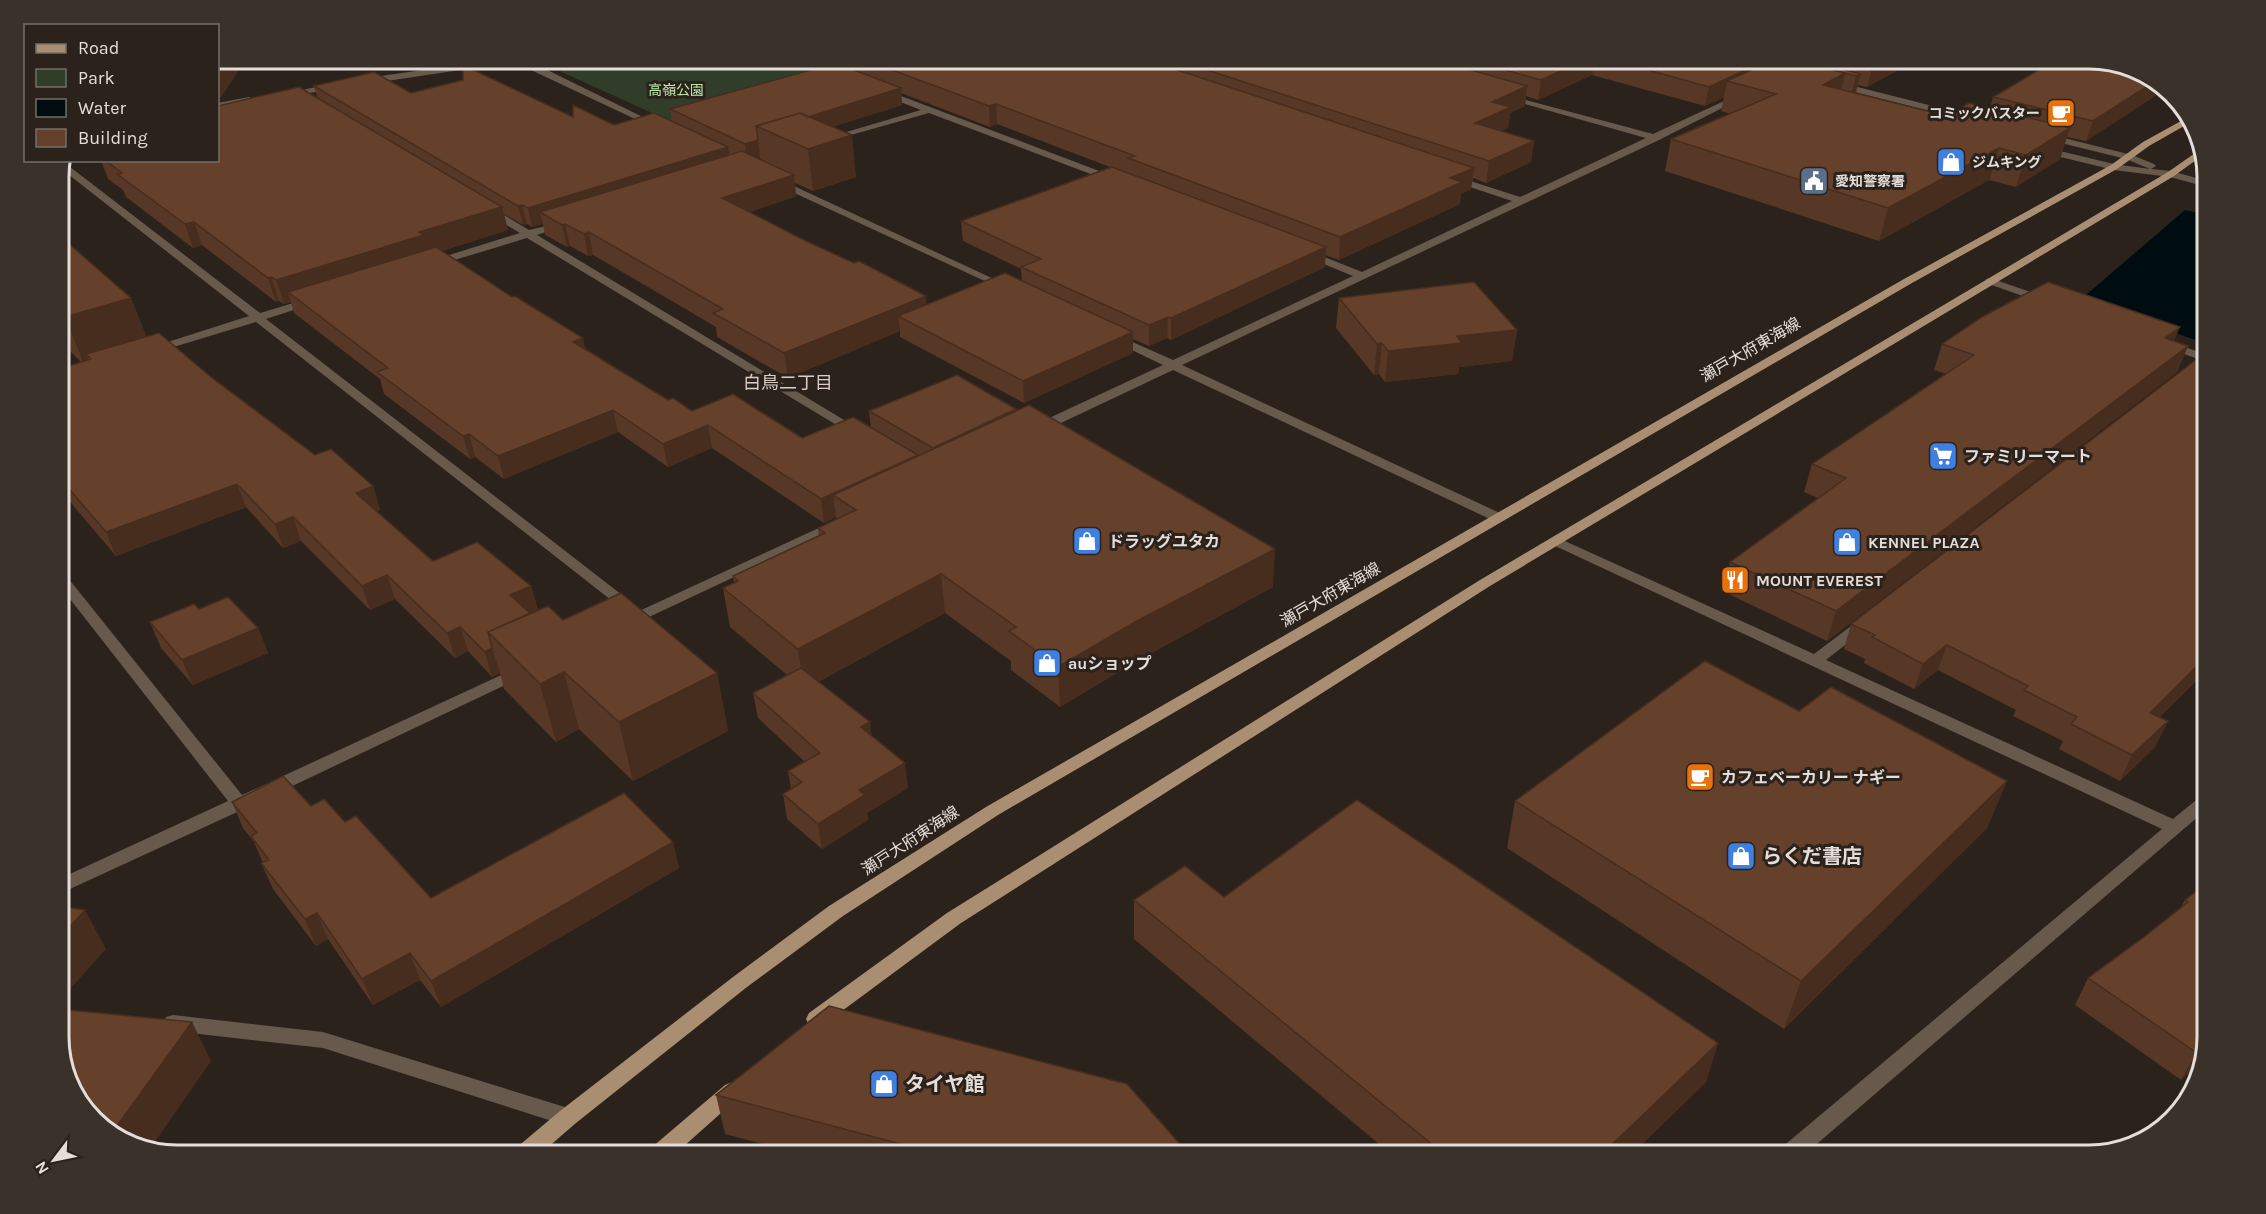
<svg xmlns="http://www.w3.org/2000/svg" width="2266" height="1214" font-family="Karla,'Noto Sans JP',sans-serif">
  <style>
    .green { fill: #303d29 }
    .water { fill: #000d10 }
    .lines { fill: none; stroke-linecap: round; stroke-linejoin: round }
    .minor { fill: #67594c; fill-rule: evenodd }
    .major { fill: #a98e71; fill-rule: evenodd }
    .wall { fill: #573725; fill-rule: evenodd }
    .shaded-wall { fill: #472d1e }
    .building { fill: #65402b; stroke: #472d1e; stroke-width: 1.5 }
    .labels { text-anchor: middle; stroke-width: 6; stroke-linejoin: round; paint-order: stroke }
    .far-park-label { font-size: 14px; fill: #bee7aa; stroke: #2c221c }
    .far-poi-label { font-size: 14px; font-weight: bold; fill: #e4ddd9; stroke: #2c221c; text-anchor: start }
    .street-label { font-size: 16px; fill: #e4ddd9; stroke: #2c221c }
    .poi-label { font-size: 16px; font-weight: bold; fill: #e4ddd9; stroke: #2c221c; text-anchor: start }
    .neighbourhood-label { font-size: 18px; fill: #dbccc4; stroke: #2c221c }
    .near-poi-label { font-size: 20px; font-weight: bold; fill: #e4ddd9; stroke: #2c221c; text-anchor: start }
    .rim { fill: none; stroke: #e4ddd9; stroke-width: 3 }
  </style>
  <rect width="100%" height="100%" fill="#2c221c"/>
  <path class="green" d="M594,58H777L832,80L674,123L553,68L568,61Z"/>
  <path class="water" d="M2185,210L2207,215V344L2080,300Z"/>
  <g class="lines">
    <path class="minor" d="M506,58H523L659,125L652,127L514,62L367,84L363,81L367,78Z
      M791,58H803L841,75L834,77Z
      M1838,82L1972,116L1973,118L1969,121L1835,87L1834,85Z
      M335,83L339,86L338,88L287,97L283,94Z
      M885,90L1115,177L1117,179L1109,181L929,113L826,142V138L921,110L882,95V91Z
      M1503,94L1653,134L1737,95L1744,97L1659,140L1182,365L1502,514L1504,517L1502,520H1492L1173,370L1042,432H1032L1031,429L1032,426L1163,365L1111,340V336H1119L1173,360L1353,276L1304,256V252H1312L1362,272L1512,201L1452,181V177H1458L1520,197L1646,138L1503,98Z
      M249,97L253,100L252,102L218,107V103Z
      M2048,134L2132,155L2154,164L2156,166L2151,169L2171,171L2207,181V187L2170,177L2114,170L2040,152V148L2043,147L2114,164L2150,169L2126,159L2045,139L2043,137Z
      M61,160L260,313L307,299H315V303L266,319L635,605L638,608L635,611H625L256,322L157,352H149V348L249,316L59,167Z
      M775,180H781L1011,287L1006,290L1002,289L775,184Z
      M486,209H494L529,230L567,221V225L537,235L864,432L863,435H853L527,238L438,265H430V261L520,233L486,213Z
      M1990,278L2048,298L2050,300L2044,303L2040,302L1986,283V279Z
      M2168,341L2207,355V362L2164,347V343Z
      M836,520L841,521L843,524L841,527L632,625H622L619,622L622,619Z
      M1556,537L1814,654L1859,620H1869L1872,623L1869,626L1826,660L2173,819L2201,796L2207,794V809L1804,1155H1778L1781,1148L2162,829L1551,544L1549,541Z
      M59,572L64,573L242,795L512,670H524L526,673L524,676L246,808L59,894V879L228,801L59,585Z
      M173,1015L323,1032L568,1108L576,1111L579,1117L576,1123L568,1126L323,1048L173,1031L166,1029L163,1023L166,1017Z
      M667,1139L702,1148L705,1155H659L656,1148L659,1141Z"/>
    <path class="major" d="M2190,116L2191,122L2149,146L2117,169L1912,283L998,815L843,916L747,987L576,1123L539,1155H513L516,1148L560,1111L733,977L829,906L986,807L1904,279L2111,165L2143,142Z
      M2201,149L2203,155L2174,176L1490,586L961,923L823,1025L816,1027L809,1025L806,1019L809,1013L947,913L1480,580L2168,172Z
      M732,1082L739,1085L743,1091L739,1097L674,1155H648L651,1148L725,1085Z"/>
  </g>
  <path class="wall" d="M852,58H1806L1804,60H1806V58H1920L1867,87L1858,85L1856,93L1947,116L1990,108L1993,97L2038,71L1985,58H2089L2142,71L2164,90L2086,141L2067,137L2060,159L2016,187L1989,180L1879,241L1665,171L1671,139L1731,114L1721,111L1724,97L1705,106L1592,75L1538,100L1526,96L1525,106L1510,113L1508,128L1501,131L1534,141L1531,162L1486,183L1473,178L1471,189L1461,194L1460,204L1339,260L1325,255V267L1171,340L1167,338L1149,346L1133,339V353L1024,403L900,337V331L788,378L717,337L716,327L631,277L593,255L588,256L570,246L567,247L545,235L543,224L532,227L527,224L523,225L504,214L508,230L442,251L586,349L668,400L692,411L802,438L871,428L869,411L1016,409V411L1273,587L1135,662L1060,707L1011,670V661L945,613L818,682L872,736L908,788L867,813L868,820L822,849L787,819L783,794L791,789L788,771L805,762L758,718L753,693L787,675L730,627L723,588L734,583L733,576L819,536L818,528L836,519V517L824,523L712,448L668,467L618,432L504,479L475,457L470,459L384,394L380,379L294,313L291,302L284,304L279,301L276,302L202,245L193,248L126,197L123,190L108,179L101,160H218L317,97L314,86L411,93L573,117L614,125L672,122L670,109L853,69ZM901,93L990,127L997,124L1110,167L961,221L963,241L1021,269L1022,281L926,305V296L804,240L750,212L796,196L795,183L813,191L856,177L832,127L902,105Z
    M59,235L131,298L146,336L211,377L315,455L373,486L380,510L376,511L433,561L531,586L538,610L717,673L728,731L633,781L579,729L556,742L504,689L500,673L492,677L468,651L455,658L395,599L370,610L301,541L283,548L246,507L116,556L60,490H59V369L81,362L59,340Z
    M1339,298L1517,330L1512,361L1459,367L1458,374L1385,382L1379,374L1374,375L1336,328Z
    M2174,341L2188,346L2177,372L1827,641L1722,591L1730,562L1818,498L1804,492L1812,464L1946,374L1934,370L1942,344Z
    M2207,357V659L2198,679L2159,717L2168,721L2155,747L2120,781L2059,749L2063,741L2013,716L2016,710L1938,670L1914,689L1864,663L1865,659L1844,649L1851,624Z
    M199,609L258,628L268,653L193,685L161,648L150,622Z
    M1799,711L2007,781L1987,828L1784,1029L1507,848L1515,801Z
    M232,802L311,806L345,822L431,898L673,842L679,868L441,1007L420,980L373,1005L328,939L316,946L273,889L261,863H263L254,842L243,828Z
    M2207,883L2208,1037L2181,1080L2075,1005L2088,978L2144,937L2181,907L2185,900Z
    M1224,897L1718,1043L1706,1082L1631,1155H1392L1134,939V900Z
    M716,1095L1179,1155H804L725,1134Z"/>
  <path class="shaded-wall" d="M227,58H247L218,102V72Z
    M1589,58H1595L1592,75L1538,100L1541,80Z
    M1890,58H1920L1867,87L1872,68Z
    M1762,62L1757,82L1727,81L1724,97L1705,106L1709,87Z
    M1845,73L1838,103L1823,85Z
    M1861,74L1855,93L1851,95L1856,76Z
    M2154,82L2164,90L2086,141L2093,121Z
    M1527,86L1525,106L1510,113L1508,128L1472,143L1475,123L1492,102Z
    M901,88L902,105L790,140L778,126Z
    M996,104L997,124L990,127L989,106Z
    M2070,128L2060,159L2016,187L2026,155Z
    M852,135L856,177L813,191L808,149Z
    M758,140L760,158L747,162L745,144Z
    M1534,141L1531,162L1486,183L1489,161Z
    M728,147L731,166L540,212L543,224L532,227L528,208Z
    M1999,148L1989,180L1879,241L1888,208Z
    M1474,168L1471,189L1461,194L1460,204L1339,260L1340,237L1450,178Z
    M794,175L796,196L726,220L722,198Z
    M522,205L527,224L523,225L518,206Z
    M502,207L508,230L429,255L288,292L291,302L284,304L276,280L419,232Z
    M194,222L202,245L193,248L185,224Z
    M565,224L570,246L567,247L562,225Z
    M589,232L593,255L588,256L584,234Z
    M1326,247L1325,267L1171,340V318Z
    M271,277L279,301L276,302L268,278Z
    M926,296L928,320L898,316L900,331L788,378L784,353Z
    M131,298L150,346L91,359L86,354L90,364L85,366L65,317Z
    M1168,317L1167,338L1149,346V325Z
    M2180,327L2169,353L2165,338Z
    M1517,330L1512,361L1459,367L1458,374L1385,382L1388,351L1457,336Z
    M1133,332V353L1024,403L1023,381Z
    M583,338L588,360L573,342Z
    M1382,343L1379,374L1374,375L1377,344Z
    M2188,346L2177,372L1827,641L1836,611Z
    M613,410L618,432L504,479L498,456Z
    M708,425L712,448L668,467L663,444Z
    M469,434L475,457L470,459L463,436Z
    M918,455L833,495L836,517L824,523L821,499Z
    M237,484L246,507L116,556L106,532Z
    M373,486L380,510L363,517L356,493Z
    M293,517L301,541L283,548L275,524Z
    M1275,549L1273,587L1135,662L1060,707L1058,667L1135,622Z
    M941,574L945,613L804,689L798,649Z
    M387,575L395,599L370,610L362,586Z
    M531,586L538,610L517,620L510,595Z
    M460,627L468,651L455,658L447,633Z
    M258,628L268,653L193,685L182,660Z
    M2207,643V659L2198,679L2138,739L2150,713L2201,649Z
    M1947,645L1938,670L1914,689L1923,664Z
    M492,648L500,673L492,677L485,652Z
    M564,672L579,729L556,742L540,684Z
    M717,673L728,731L633,781L619,722Z
    M2168,721L2155,747L2120,781L2132,755Z
    M870,722L873,747L861,727Z
    M905,763L908,788L867,813L868,820L822,849L818,824L859,790Z
    M2007,781L1987,828L1784,1029L1801,981Z
    M673,842L679,868L441,1007L431,981Z
    M85,910L106,949L62,998L59,992V939Z
    M317,913L328,939L316,946L305,919Z
    M410,953L420,980L373,1005L362,979Z
    M192,1022L211,1061L150,1149L124,1143L112,1133Z
    M1718,1043L1706,1082L1631,1155H1601Z
    M2206,1045L2202,1062L2181,1080L2197,1053Z
    M1179,1143V1155H1175Z"/>
  <path class="building" d="M218,58H227L218,72Z
    M860,58H1141L1474,168L1450,178L1462,182L1340,237L1128,158L1135,156L996,104L989,106Z
    M1170,58H1429L1527,86L1492,102L1511,107L1475,123L1534,141L1489,161Z
    M1462,58H1589L1541,80Z
    M1605,58H1747L1762,62L1709,87Z
    M1778,58H1783L1845,73L1823,85L1947,116L1969,103L2070,128L2026,155L1999,148L1888,208L1671,139L1776,94L1727,81Z
    M1786,58H1799L1861,74L1856,76Z
    M1834,58H1890L1872,68Z
    M2059,58H2089L2142,71L2154,82L2093,121L1993,97Z
    M836,63L901,88L808,117L800,113L756,126L758,140L745,144L670,109Z
    M463,65L573,117V105L614,125L654,113L728,147L528,208L522,205L518,206L314,86L374,72L411,93L463,80Z
    M299,87L502,207L419,232L424,235L276,280L271,277L268,278L194,222L185,224L117,174L122,173L105,160H218V106Z
    M800,113L852,135L808,149L756,126Z
    M742,151L794,175L722,198L804,240L854,263L859,261L926,296L784,353L713,313L723,309L627,254L589,232L584,234L565,224L562,225L540,212Z
    M1112,167L1326,247L1171,318L1168,317L1149,325L1021,267L1041,259L961,221Z
    M59,235L131,298L65,317L59,312Z
    M436,247L512,297L515,296L583,338L573,342L668,400L673,398L692,411L733,394L802,438L853,417L918,455L821,499L708,425L663,444L613,410L498,456L469,434L463,436L377,372L388,368L288,292Z
    M1005,273L1133,332L1023,381L898,316Z
    M1474,282L1517,330L1457,336L1462,343L1388,351L1382,343L1377,344L1339,298Z
    M2048,282L2180,327L2165,338L2188,346L1836,611L1730,562L1846,478L1812,464L1974,355L1942,344L1982,317Z
    M159,333L211,377L315,455L331,449L373,486L356,493L433,561L477,542L531,586L510,595L530,613L488,632L492,648L485,652L460,627L447,633L387,575L362,586L293,517L275,524L237,484L106,532L59,477V369L91,359L86,354Z
    M2202,355L2207,357V643L2201,649L2207,652V656L2150,713L2168,721L2132,755L2071,724L2077,717L2024,690L2028,686L1947,645L1923,664L1872,637L1875,635L1851,624Z
    M957,375L1016,409L933,448L869,411Z
    M1029,405L1275,549L1135,622L1058,667L1009,631L1016,627L941,574L798,649L723,588L738,581L733,576L825,533L818,528L856,510L833,495Z
    M621,593L717,673L619,722L564,672L540,684L488,632L548,606L563,620Z
    M228,597L258,628L182,660L150,622L194,604L199,609Z
    M1705,661L1799,711L1831,687L2007,781L1801,981L1515,801Z
    M801,668L870,722L861,727L905,763L859,790L865,795L818,824L783,794L802,782L788,771L820,753L753,693Z
    M283,776L311,806L324,799L345,822L356,816L431,898L624,793L673,842L431,981L410,953L362,979L317,913L305,919L261,863L269,860L251,836L257,833L232,802Z
    M1357,800L1718,1043L1601,1155H1445L1134,900L1185,866L1224,897Z
    M2207,883L2208,1037L2206,1045L2197,1053L2088,978L2144,937L2188,902L2185,900Z
    M59,906L85,910L59,939Z
    M829,1006L1127,1084L1179,1143L1175,1155H942L716,1095Z
    M59,1009L192,1022L112,1133L79,1103L59,1045Z"/>
  <defs>
    <g id="cafe-square" transform="scale(1.5)"><rect x="-9" y="-9" width="18" height="18" rx="4" fill="#e8710a" stroke="#2c221c"/><path d="M-5.5-4.5H6V0H3Q3 3.5 0 3.5H-2.5Q-5.5 3.5-5.5 0ZM3-3.2v2h1.7v-2ZM-6 4.5H4V6H-6Z" fill="#fff"/></g>
    <g id="shop-square" transform="scale(1.5)"><rect x="-9" y="-9" width="18" height="18" rx="4" fill="#3f7fe0" stroke="#2c221c"/><path d="M-5-2.5h2.3a2.7 3.5 0 0 1 5.4 0H5L5.5 6h-11ZM-1.5-2.5h3a1.5 2.3 0 0 0-3 0Z" fill="#fff"/></g>
    <g id="civic-square" transform="scale(1.5)"><rect x="-9" y="-9" width="18" height="18" rx="4" fill="#5c6f8a" stroke="#2c221c"/><path d="M-.6-6.5H3V-4.5H.6V-3L4-1V1h2V6H-6V1h2V-1L-.6-3ZM-1.2 2.5V6h2.4V2.5Z" fill="#fff"/></g>
    <g id="supermarket-square" transform="scale(1.5)"><rect x="-9" y="-9" width="18" height="18" rx="4" fill="#3f7fe0" stroke="#2c221c"/><path d="M-6-5.5h2.5l.6 2H6L4.5 2H-2.5L-4.4-4H-6ZM-1.5 3.2a1.3 1.3 0 1 0 .1 0ZM3 3.2a1.3 1.3 0 1 0 .1 0Z" fill="#fff"/></g>
    <g id="restaurant-square" transform="scale(1.5)"><rect x="-9" y="-9" width="18" height="18" rx="4" fill="#e8710a" stroke="#2c221c"/><path d="M-5-6h1v4h1v-4h1v4h1v-4h1v5L-1.5 .5V6h-2V.5L-5-1ZM5-6V6H3V1.5H1.5Q1.5-4 5-6Z" fill="#fff"/></g>
  </defs>
  <g fill-rule="evenodd">
    <use href="#cafe-square" x="2061" y="113"/>
    <use href="#shop-square" x="1951" y="162"/>
    <use href="#civic-square" x="1814" y="181"/>
    <use href="#supermarket-square" x="1943" y="456"/>
    <use href="#shop-square" x="1087" y="541"/>
    <use href="#shop-square" x="1847" y="542"/>
    <use href="#restaurant-square" x="1735" y="580"/>
    <use href="#shop-square" x="1047" y="663"/>
    <use href="#cafe-square" x="1700" y="777"/>
    <use href="#shop-square" x="1741" y="856"/>
    <use href="#shop-square" x="884" y="1084"/>
  </g>
  <g class="labels">
    <g class="far-park-label">
      <text x="676" y="95">高嶺公園</text>
    </g>
    <g class="far-poi-label">
      <text x="2040" y="118" text-anchor="end">コミックバスター</text>
      <text x="1972" y="167">ジムキング</text>
      <text x="1835" y="186">愛知警察署</text>
    </g>
    <g class="street-label">
      <text transform="translate(1750 349) rotate(-30)" y="6">瀬戸大府東海線</text>
      <text transform="translate(1330 594) rotate(-30)" y="6">瀬戸大府東海線</text>
      <text transform="translate(910 840) rotate(-33)" y="6">瀬戸大府東海線</text>
    </g>
    <g class="poi-label">
      <text x="1964" y="462">ファミリーマート</text>
      <text x="1108" y="547">ドラッグユタカ</text>
      <text x="1868" y="548">KENNEL PLAZA</text>
      <text x="1756" y="586">MOUNT EVEREST</text>
      <text x="1068" y="669">auショップ</text>
      <text x="1721" y="783">カフェベーカリー ナギー</text>
    </g>
    <g class="neighbourhood-label">
      <text x="788" y="389">白鳥二丁目</text>
    </g>
    <g class="near-poi-label">
      <text x="1762" y="863">らくだ書店</text>
      <text x="905" y="1091">タイヤ館</text>
    </g>
  </g>
  <path d="M0 0H2266V1214H0ZM177 69H2089A108 108 0 0 1 2197 177V1037A108 108 0 0 1 2089 1145H177A108 108 0 0 1 69 1037V177A108 108 0 0 1 177 69Z" fill="#3b312b" fill-rule="evenodd"/>
  <path class="rim" d="M177 69H2089A108 108 0 0 1 2197 177V1037A108 108 0 0 1 2089 1145H177A108 108 0 0 1 69 1037V177A108 108 0 0 1 177 69Z"/>
  <rect x="24" y="24" width="195" height="138" fill="#2c221c" stroke="#766d68" stroke-width="1.5"/>
  <rect x="36" y="44" width="30" height="9" fill="#a98e71" stroke="#766d68" stroke-width="1.5"/>
  <text x="78" y="54" font-size="18" fill="#e4ddd9">Road</text>
  <rect x="36" y="69" width="30" height="18" fill="#303d29" stroke="#766d68" stroke-width="1.5"/>
  <text x="78" y="84" font-size="18" fill="#e4ddd9">Park</text>
  <rect x="36" y="99" width="30" height="18" fill="#000d10" stroke="#766d68" stroke-width="1.5"/>
  <text x="78" y="114" font-size="18" fill="#e4ddd9">Water</text>
  <rect x="36" y="129" width="30" height="18" fill="#65402b" stroke="#766d68" stroke-width="1.5"/>
  <text x="78" y="144" font-size="18" fill="#e4ddd9">Building</text>
  <g transform="translate(54 1160) rotate(238)" stroke="#2c221c" stroke-width="4.5" paint-order="stroke">
  <path d="M0-4.5L10 22L0 15L-10 22Z" fill="#e4ddd9"/>
  <text y="-9" font-size="16" font-weight="bold" text-anchor="middle" fill="#e4ddd9">N</text>
  </g>
</svg>
